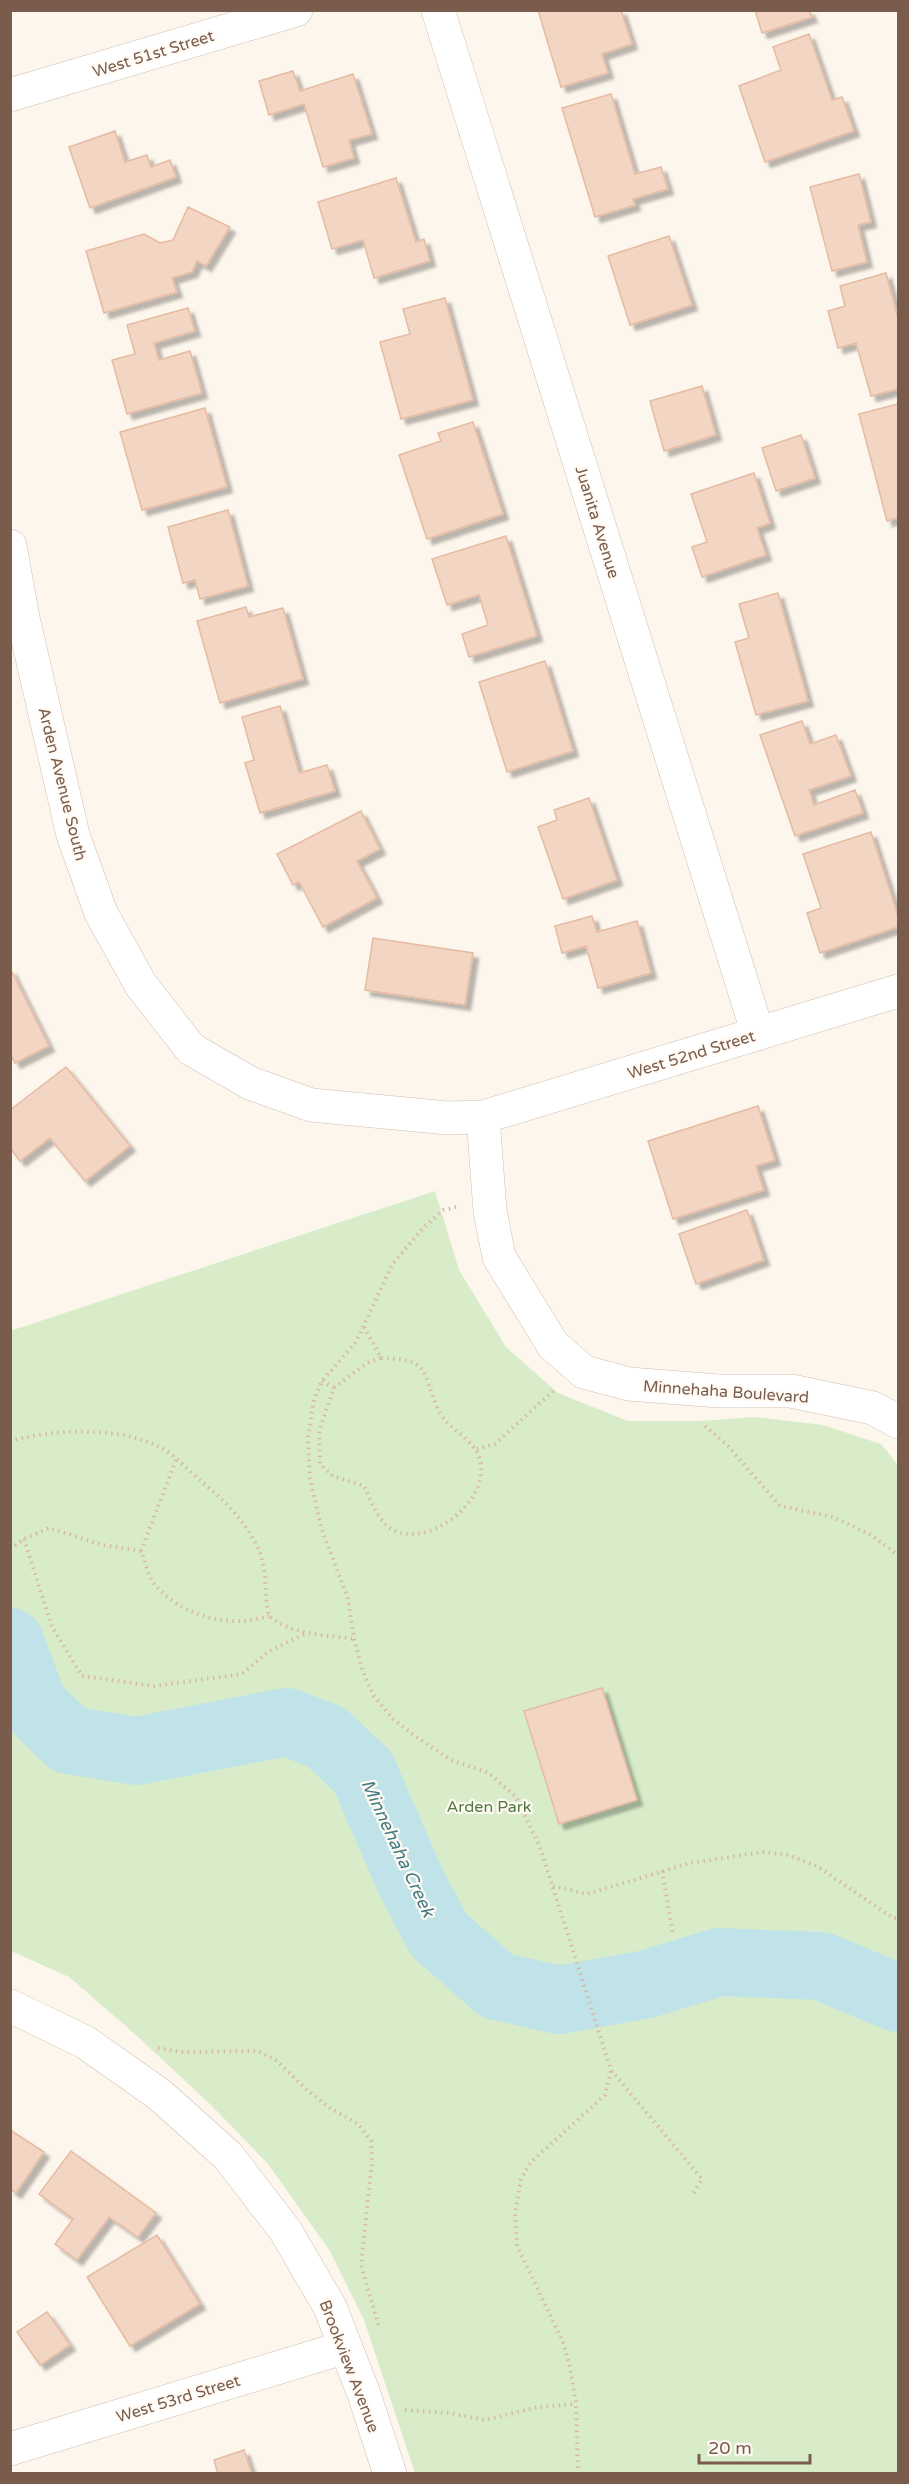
<svg xmlns="http://www.w3.org/2000/svg" width="909" height="2484" font-family="'Varela Round',sans-serif">
  <style>
    .green { fill: #d8ecc9 }
    .lines { fill: none; stroke-linecap: round; stroke-linejoin: round }
    .river { stroke: #bfe3e8; stroke-width: 68 }
    .building { fill: #f3d5c3; stroke: #e6bba3; stroke-width: 1.5; filter: url(#shadow) }
    .minor-casing { stroke: #d1beb0; stroke-width: 34 }
    .path { stroke: #d9b8a5; stroke-width: 4; stroke-dasharray: 1.5 4.5; stroke-linecap: butt }
    .minor { stroke: #fff; stroke-width: 33 }
    .labels { text-anchor: middle; stroke-width: 4.5; stroke-linejoin: round; paint-order: stroke }
    .street-label { font-size: 16px; fill: #7a5c4d; stroke: #fffaf3 }
    .park-label { font-size: 16px; fill: #537a41; stroke: #fffaf3 }
    .water-label { font-size: 18px; font-style: italic; fill: #437c86; stroke: #fffaf3 }
  </style>
  <defs>
    <filter id="shadow"><feDropShadow dx="5.5" dy="5.5" stdDeviation="1.5" flood-color="#0004"/></filter>
  </defs>
  <rect width="100%" height="100%" fill="#fdf6ec"/>
  <path class="green" d="M435,1191L459,1270L506,1347L558,1393L628,1421H700L755,1417L823,1425L881,1444L898,1465V2473H415L364,2320L330,2251L268,2164L212,2106L136,2035L69,1977L11,1951L10,1331Z"/>
  <g class="lines">
    <path class="river" d="M10,1642L34,1706L69,1740L136,1751L287,1722L326,1737L363,1772L410,1880L439,1935L497,1986L559,2000L647,1984L719,1962L821,1966L898,1998"/>
  </g>
  <path class="building" d="M538,10H621L632,44L602,54L608,73L561,87Z
    M755,10H809L812,17L762,33Z
    M809,34L832,100L842,97L854,131L765,162L739,86L781,70L773,47Z
    M293,71L300,91L353,74L372,134L349,140L354,158L323,167L304,104L269,115L259,81Z
    M611,94L635,174L661,167L668,189L633,199L635,205L595,217L562,108Z
    M115,131L125,162L147,155L151,167L170,160L176,177L90,208L69,147Z
    M859,174L871,222L858,225L867,262L832,271L810,187Z
    M396,178L416,242L424,239L430,261L374,278L363,240L332,249L318,202Z
    M188,207L230,227L206,266L197,261L192,272L172,278L177,292L104,313L86,251L144,234L160,243L173,240Z
    M669,236L692,305L630,325L608,256Z
    M886,273L898,318V389L871,396L856,343L838,348L828,311L845,306L840,286Z
    M445,298L473,400L401,419L380,342L410,334L403,309Z
    M188,308L195,331L154,343L159,360L190,351L202,393L127,414L112,360L135,354L127,325Z
    M702,386L716,435L664,451L650,401Z
    M898,404V518L887,521L859,414Z
    M205,408L227,487L142,510L120,432Z
    M473,422L503,514L427,539L399,455L441,441L438,433Z
    M801,435L815,478L776,491L762,448Z
    M754,473L770,523L757,528L766,555L702,577L692,547L707,542L691,494Z
    M228,510L248,586L200,599L195,580L183,583L168,527Z
    M506,536L537,636L469,657L462,634L488,625L479,595L447,605L432,559Z
    M778,593L808,701L756,715L735,642L749,638L739,604Z
    M246,607L249,617L283,608L303,679L220,703L197,621Z
    M545,661L573,751L507,772L479,682Z
    M280,706L299,773L327,765L335,791L260,813L245,763L254,760L242,717Z
    M802,721L810,744L836,735L851,776L809,790L814,805L855,790L863,813L795,836L760,735Z
    M589,798L617,880L563,899L538,827L557,820L554,810Z
    M361,811L380,849L357,861L377,898L323,927L299,882L293,885L277,854Z
    M871,832L898,916V927L820,953L807,913L821,908L803,854Z
    M592,916L597,932L637,921L651,973L598,988L586,946L562,953L555,926Z
    M373,938L473,953L465,1005L365,990Z
    M10,968L49,1046L15,1063L10,1053Z
    M66,1067L130,1146L85,1181L50,1138L20,1161L10,1148V1110Z
    M758,1106L775,1160L756,1166L764,1190L673,1219L648,1141Z
    M747,1210L764,1260L696,1284L679,1234Z
    M602,1688L637,1800L559,1824L524,1711Z
    M10,2130L44,2152L16,2193L10,2189Z
    M71,2151L156,2213L138,2237L109,2217L77,2260L55,2244L73,2219L39,2194Z
    M157,2235L200,2304L130,2346L87,2277Z
    M47,2312L70,2345L40,2365L17,2332Z
    M244,2450L252,2474H218L214,2460Z"/>
  <g class="lines">
    <g class="minor-casing">
      <path id="minor" d="M438,10L758,1034
        M10,95L296,10
        M10,546L23,618L73,835L101,913L141,985L191,1049L250,1083L311,1105L448,1118L483,1117L898,991
        M483,1117L490,1211L499,1257L553,1345L584,1372L629,1384L719,1391H791L873,1408L898,1422
        M10,2006L85,2042L160,2095L228,2156L285,2230L330,2307L364,2394L390,2474
        M10,2449L346,2347"/>
    </g>
    <path class="path" d="M456,1207L443,1210L422,1229L392,1265L356,1342L322,1381L314,1399L308,1438L310,1478L321,1527L348,1599L354,1639L363,1672L374,1696L393,1719L415,1736L451,1760L489,1773L516,1797L540,1847L611,2070L702,2179L692,2196
      M364,1327L381,1358
      M381,1358C430,1359 421,1370 438,1409C447,1431 479,1439 481,1466C485,1504 430,1546 395,1531C379,1524 371,1501 364,1486L333,1476L320,1464L319,1431L334,1388L367,1363Z
      M322,1381L334,1388
      M705,1426L728,1446L780,1506L833,1517L871,1535L898,1555
      M10,1441C54,1429 118,1426 160,1447C175,1455 189,1471 202,1482C223,1499 244,1520 256,1544C269,1569 263,1591 269,1616C292,1635 326,1635 354,1639
      M477,1449L495,1444L553,1391
      M176,1460L141,1551C145,1560 147,1573 153,1582C172,1608 209,1622 241,1621C250,1621 260,1618 269,1616
      M24,1539L52,1627L82,1676L154,1686L242,1674L268,1652L306,1633
      M10,1549L24,1539L49,1528L103,1545L141,1551
      M662,1871L673,1934
      M553,1886L587,1894L690,1863L764,1852L788,1855L817,1866L893,1918H898
      M158,2048L181,2052L259,2051L277,2061L307,2090L330,2108L358,2124L371,2141L372,2162L361,2265L379,2327
      M405,2410L449,2413L485,2420L538,2407L576,2404
      M578,2474L576,2404L570,2367L563,2342L517,2246L515,2214L521,2179L531,2162L605,2095L611,2071"/>
    <use href="#minor" class="minor"/>
  </g>
  <g class="labels">
    <g class="street-label">
      <text transform="translate(153 53) rotate(-17)" y="6">West 51st Street</text>
      <text transform="translate(598 522) rotate(73)" y="6">Juanita Avenue</text>
      <text transform="translate(63 784) rotate(76)" y="6">Arden Avenue South</text>
      <text transform="translate(691 1054) rotate(-17)" y="6">West 52nd Street</text>
      <text transform="translate(726 1391) rotate(4)" y="6">Minnehaha Boulevard</text>
      <text transform="translate(350 2366) rotate(69)" y="6">Brookview Avenue</text>
      <text transform="translate(178 2398) rotate(-17)" y="6">West 53rd Street</text>
    </g>
    <g class="park-label">
      <text x="489" y="1812">Arden Park</text>
    </g>
    <g class="water-label">
      <text transform="translate(398 1848) rotate(65)" y="6">Minnehaha Creek</text>
    </g>
  </g>
  <rect width="909" height="2484" fill="none" stroke="#7a5c4d" stroke-width="24"/>
  <path d="M699 2454v9h111v-9" fill="none" stroke="#7a5c4d" stroke-width="3"/>
  <text x="708" y="2454" font-size="18" fill="#7a5c4d" stroke="#fffaf3" stroke-width="4.5" paint-order="stroke">20 m</text>
</svg>
